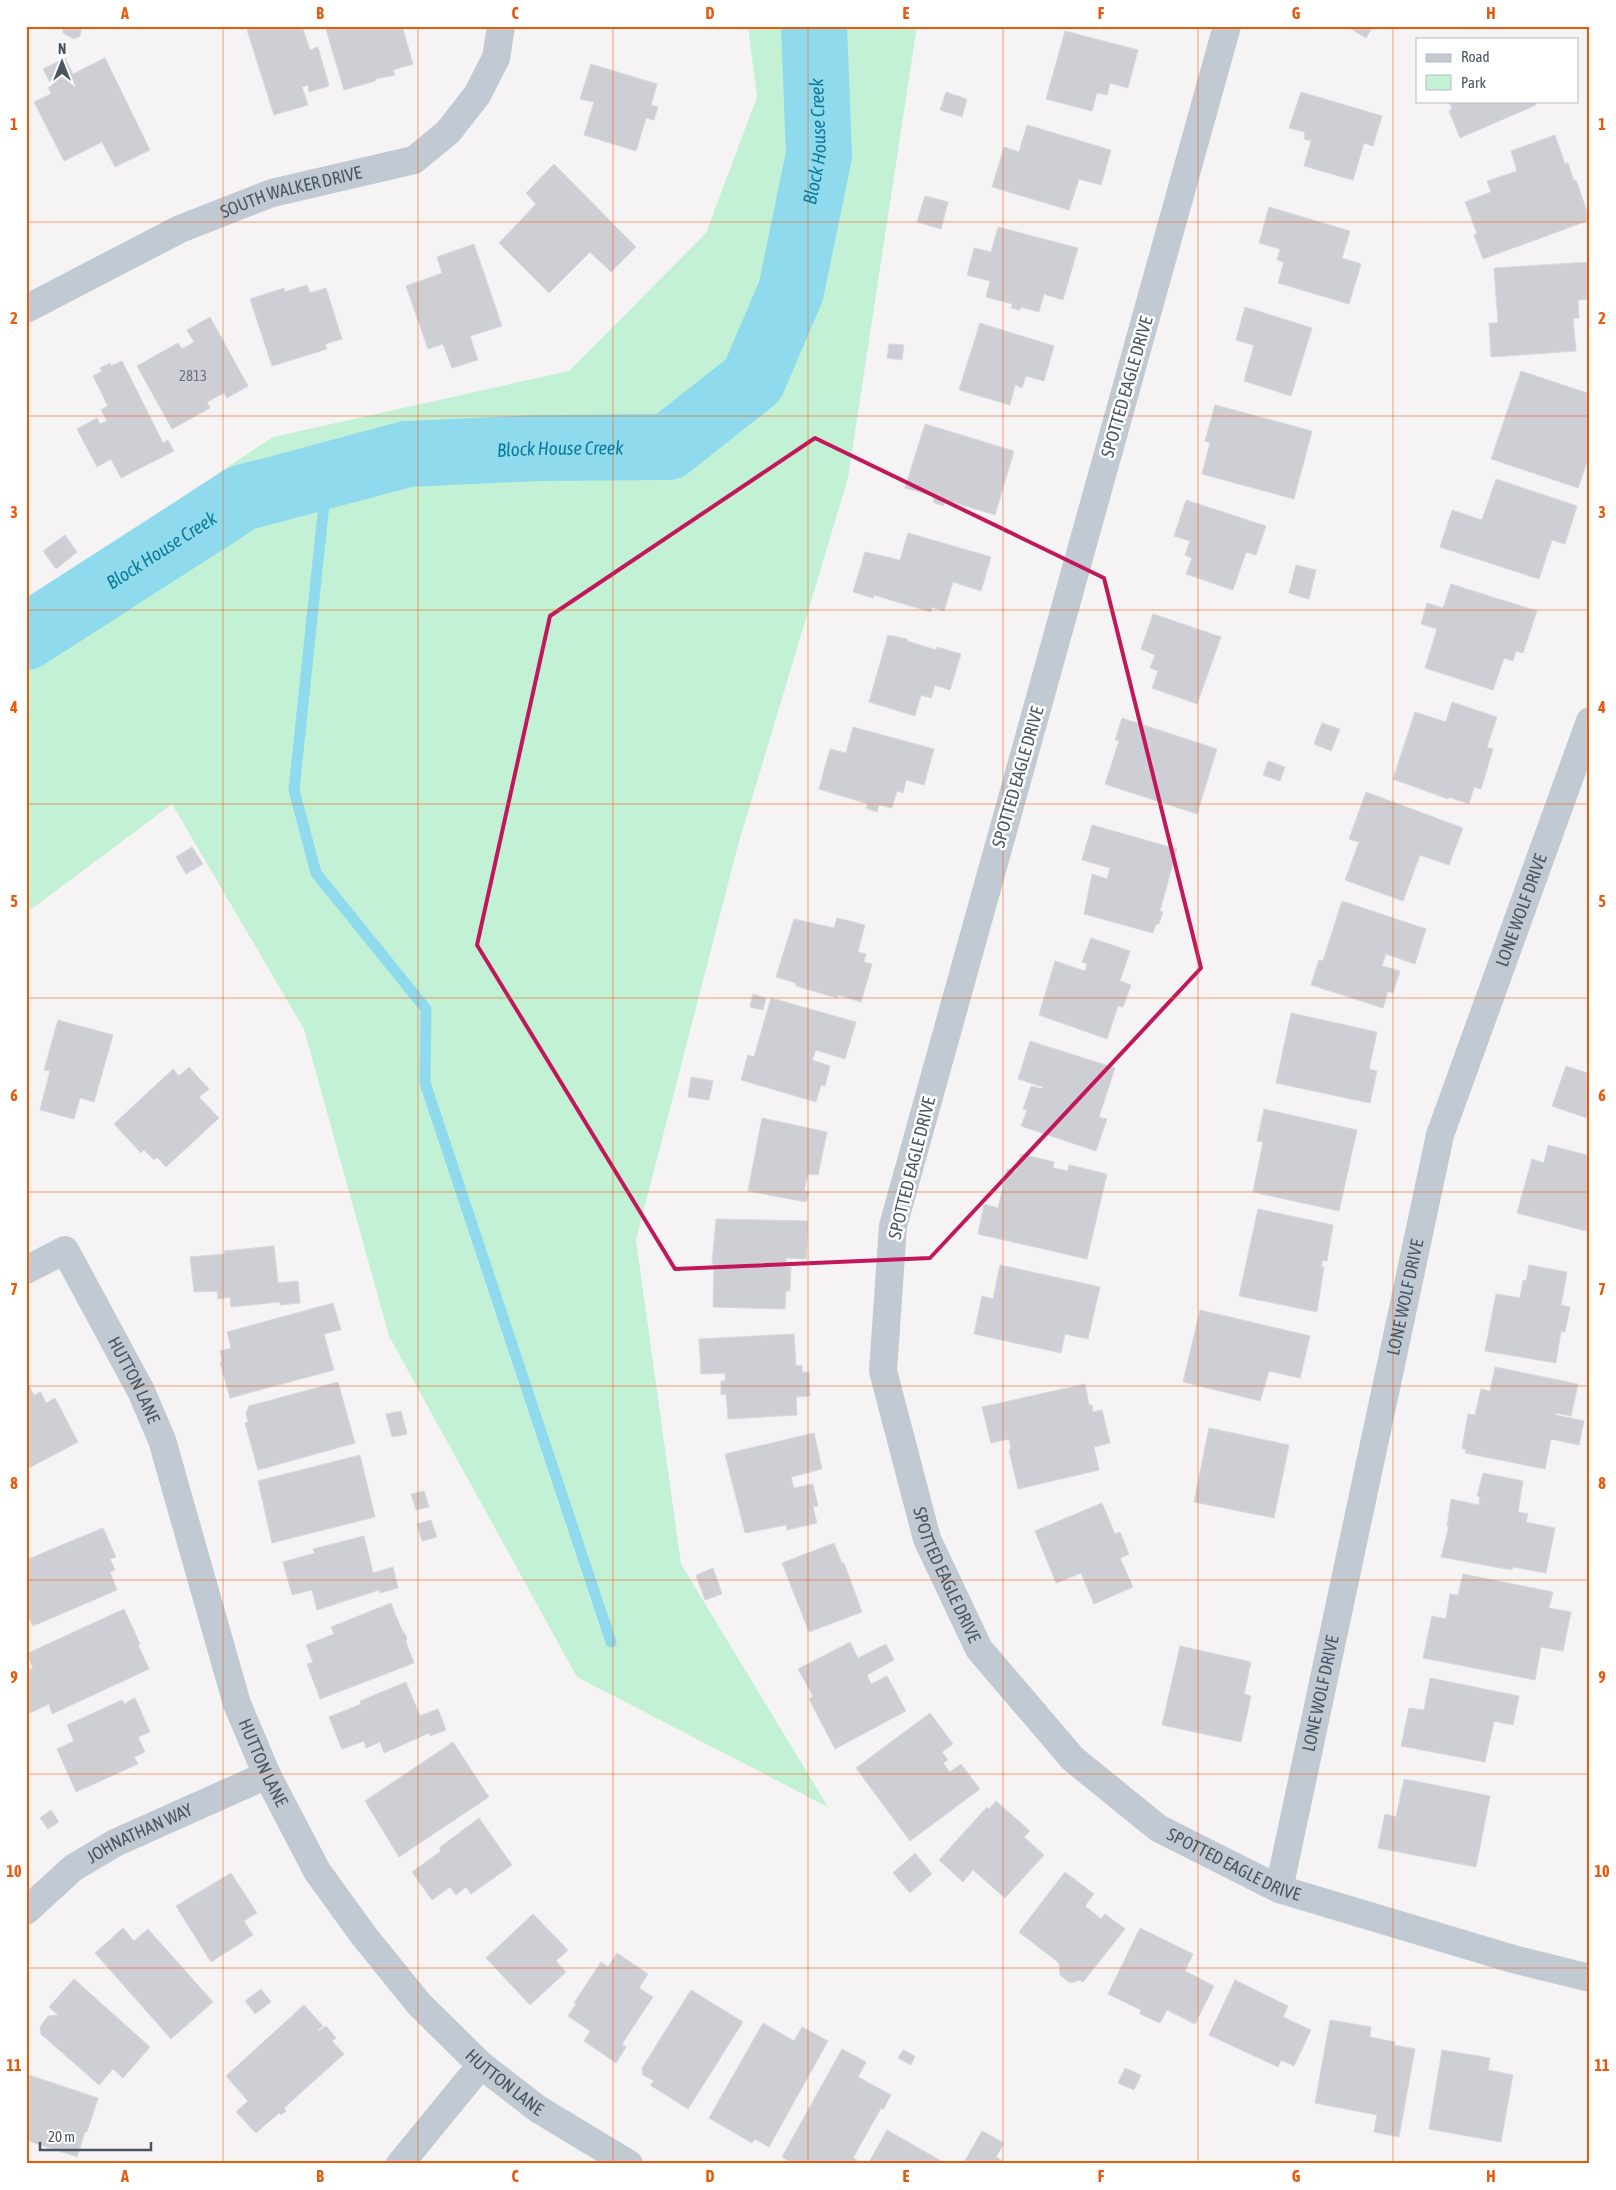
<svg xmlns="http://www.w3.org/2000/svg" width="1616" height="2190" font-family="'Asap Condensed',sans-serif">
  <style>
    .green { fill: #c3f1d5 }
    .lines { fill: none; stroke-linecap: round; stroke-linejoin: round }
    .stream { stroke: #90daee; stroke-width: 11 }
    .river { stroke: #90daee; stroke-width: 66 }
    .building { fill: #cdcfd5; stroke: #d7d9de }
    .street { stroke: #c1cad2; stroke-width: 28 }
    .marked { fill: none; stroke: #c2185b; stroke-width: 4; stroke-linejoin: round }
    .grid { fill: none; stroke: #e8590c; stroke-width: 1; stroke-opacity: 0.55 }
    .labels { text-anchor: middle; stroke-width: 5; stroke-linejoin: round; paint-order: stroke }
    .number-label { font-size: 15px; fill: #6b747e }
    .street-label { font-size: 18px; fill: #4a5661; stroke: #fff }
    .water-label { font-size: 19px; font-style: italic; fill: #0c7c9b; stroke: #fff }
    .neatline { fill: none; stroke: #e8590c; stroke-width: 2 }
    .grid-label { font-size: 16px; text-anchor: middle; font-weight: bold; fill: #e8590c }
  </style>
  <rect width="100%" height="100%" fill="#f5f3f3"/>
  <path class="green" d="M748,26H917L848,478L738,845L636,1240L681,1564L828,1807L577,1677L389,1336L304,1029L172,804L26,913V601L273,437L569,371L706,233L757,97Z"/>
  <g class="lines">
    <path class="stream" d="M327,475L294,790L316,873L426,1009L425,1083L611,1642"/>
    <path class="river" id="s1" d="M26,637L242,498L407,454L539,448L668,447L753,380L791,291L819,155L814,26"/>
  </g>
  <path class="building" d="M63,26H82L80,36L74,39L63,33Z
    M258,26H302L310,50L318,47L329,86L309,92L308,85L302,87L308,105L274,115L247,30Z
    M325,26H402L413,64L393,70L395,75L375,79V81L344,90Z
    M1346,26H1373L1366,38Z
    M1065,31L1138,50L1128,88L1110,83L1107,95L1097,93L1092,111L1046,99Z
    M65,58L73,74L105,58L150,150L115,167L102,142L64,161L34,102L51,94L48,87L52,86L43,69Z
    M591,64L657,84L651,105L658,107L654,120L646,118L636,151L584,135L594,102L580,99Z
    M946,92L967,99L962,117L940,110Z
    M1301,92L1382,116L1373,146L1364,143L1353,180L1304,166L1311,141L1304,139L1305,132L1289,128Z
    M1449,101H1534L1536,105L1460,138L1449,111L1452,109Z
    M1027,125L1111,150L1101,185L1079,179L1069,210L992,187L1004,147L1019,152Z
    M1555,135L1565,164L1568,163L1574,181L1576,180L1590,220L1483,259L1474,235L1477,233L1465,202L1491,192L1487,181L1517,171L1511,151Z
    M554,164L636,247L611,272L590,252L549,293L499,243L536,204L526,193Z
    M925,196L948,202L941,229L917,222Z
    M1269,207L1350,231L1342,258L1361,264L1349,304L1278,283L1284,262L1277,260L1280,249L1259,243Z
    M998,227L1078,248L1063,300L1044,294L1039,312L1021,307L1020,310L1011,308L1012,304L986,297L990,281L967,275L974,248L991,252Z
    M474,244L502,326L470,336L478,360L452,368L443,344L428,349L406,286L442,273L437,257Z
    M1590,262V299L1578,300L1579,318H1573L1576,351L1491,357L1489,323H1498L1494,268Z
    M307,285L310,293L326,288L342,339L325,344L327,349L272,366L250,299L284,288L285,292Z
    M1245,307L1312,328L1291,396L1244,381L1254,345L1236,340Z
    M210,317L248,386L227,398L224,393L207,402L210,408L172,429L137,366L178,343L182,349L194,342L187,330Z
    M980,323L1054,346L1044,381L1026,376L1022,388L1015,385L1010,405L959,390Z
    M889,344L904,345L902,360L887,358Z
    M122,361L163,443L168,440L174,451L121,478L111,459L97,467L77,429L97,418L100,424L107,421L101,410L108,406L93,376L102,371L100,368L110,363L111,366Z
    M1521,371L1590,394V453L1578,488L1491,459Z
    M1215,405L1312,431L1294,499L1202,474L1210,443L1205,441Z
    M925,424L1014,451L995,515L946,500L943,506L933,502L934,496L905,488Z
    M1496,479L1577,506L1565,544L1552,540L1539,579L1440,547L1452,510L1482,520Z
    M1186,500L1266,526L1256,555L1246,552L1233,590L1186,574L1192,558L1185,555L1190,541L1174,536Z
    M908,533L991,557L981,591L953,582L944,611L932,607L931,612L874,595L873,598L853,592L865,552L900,560Z
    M65,535L77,552L56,569L43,551Z
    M1296,565L1316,570L1309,599L1289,593Z
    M1451,584L1537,611L1523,653L1516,651L1513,661L1504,658L1493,690L1425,668L1437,629L1421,624L1427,603L1443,608Z
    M1153,614L1221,637L1197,704L1152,688L1158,671L1150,668L1155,655L1141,649Z
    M888,635L907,639V641L936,650L937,647L961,654L950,690L935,685L931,698L921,695L915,716L869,702Z
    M1452,702L1497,717L1487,747L1493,749L1481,789L1474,787L1469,804L1449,797L1448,799L1393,779L1415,712L1446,722Z
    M1122,718L1217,749L1197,814L1105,784L1119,741L1115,740Z
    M1322,723L1340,729L1331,751L1314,744Z
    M853,727L934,749L924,785L906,780L903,793L897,791L892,808L879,805L877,812L866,808L868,804L819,789L830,749L846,753Z
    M1268,761L1285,767L1280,781L1263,775Z
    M1366,792L1463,828L1449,865L1420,855L1403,901L1345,880L1359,842L1349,839Z
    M1092,825L1177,849L1160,911L1163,912L1159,924H1156L1153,933L1084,914L1092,874L1107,879L1110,868L1082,860Z
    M192,847L203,864L186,874L176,857Z
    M1342,901L1426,929L1415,964L1386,954L1382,966L1400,971L1393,993L1388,991L1383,1008L1311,985L1319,960L1323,961Z
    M837,918L865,925L858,952L866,954L864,962L872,964L861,1002L838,995L837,998L796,986V983L776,977L794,919L834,928Z
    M1091,938L1130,951L1120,981L1131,985L1123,1007L1118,1006L1107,1039L1039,1015L1055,961L1085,971L1087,964L1082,962Z
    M753,994L766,998L763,1010L750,1007Z
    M771,998L856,1022L845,1059L816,1050L812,1060L830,1066L825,1086L821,1085L816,1102L741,1080L748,1055L754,1057Z
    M1291,1013L1377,1032L1369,1069L1377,1071L1370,1103L1276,1083Z
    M58,1020L113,1035L94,1102L80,1098L74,1119L40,1110L50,1071L44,1070Z
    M1030,1041L1115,1068L1099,1117L1107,1119L1096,1151L1021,1126L1027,1110L1023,1109L1031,1086L1042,1089L1043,1087L1018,1079Z
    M1566,1066L1590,1074V1119L1552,1106Z
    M189,1067L209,1089L199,1097L219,1118L166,1167L157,1157L154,1160L144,1150L141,1153L114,1124L173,1069L179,1076Z
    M691,1077L713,1081L709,1100L688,1097Z
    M1264,1109L1357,1130L1339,1211L1253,1192L1263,1142L1257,1141Z
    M762,1118L827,1132L818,1175L808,1174L804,1190L809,1192L806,1202L748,1191Z
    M1548,1145L1590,1156V1232L1517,1213L1532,1159L1544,1163Z
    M1021,1154L1054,1162L1053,1168L1068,1171L1069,1165L1107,1174L1087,1259L978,1234L984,1204L998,1208L1007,1169L1016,1172Z
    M1258,1209L1333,1225L1327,1261L1323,1260L1321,1267H1324L1317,1312L1239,1296Z
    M716,1219L808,1221L806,1259L786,1258V1267H791L790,1291H786L785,1309L713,1307L714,1264H712Z
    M274,1246L278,1283L298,1281L300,1303L280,1305V1302L231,1307L230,1297L218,1299L217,1291L194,1292L190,1257L225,1254L224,1251Z
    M1000,1265L1100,1287L1088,1339L1065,1334L1061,1353L974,1334L982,1296L993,1299Z
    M1529,1265L1567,1272L1561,1305L1570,1307L1565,1332L1561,1331L1556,1363L1485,1351L1496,1294L1520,1298L1523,1280L1526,1281Z
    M333,1303L341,1330L324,1334L334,1370L230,1398L220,1362L222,1361L220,1351L231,1348L227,1332Z
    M1200,1310L1310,1336L1300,1378L1269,1371L1260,1401L1183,1382Z
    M794,1334L796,1366L802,1365V1372H809L810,1396L796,1397L797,1415L728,1419L726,1394L721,1395V1381H725V1373L701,1374L699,1339Z
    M1495,1367L1578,1384L1571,1416L1556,1413V1415L1584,1421L1579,1445L1551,1439L1545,1469L1465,1453L1466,1450L1462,1448L1468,1414L1475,1415L1481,1389L1490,1391Z
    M26,1380L34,1395L41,1392L46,1403L55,1398L78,1442L29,1468L26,1463Z
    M338,1382L355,1443L258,1470L245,1423L248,1422L246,1413L249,1406Z
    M1085,1384L1089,1405H1092L1093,1412L1102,1410L1110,1443L1094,1447L1099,1470L1018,1489L1009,1450L1011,1449L1009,1439L991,1443L982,1407Z
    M401,1411L407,1434L392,1437L386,1414Z
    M1209,1428L1289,1445L1274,1518L1194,1502Z
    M814,1433L822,1469L791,1477L794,1488L813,1484L818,1506L813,1507L817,1523L787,1530L786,1525L745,1533L725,1454Z
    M360,1455L375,1517L272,1543L258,1481Z
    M1483,1473L1523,1481L1518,1512L1528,1514L1526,1522L1555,1528L1546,1573L1512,1567V1570L1441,1557L1449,1526H1447L1451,1499L1479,1505L1480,1497L1477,1496Z
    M424,1491L429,1507L416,1510L411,1494Z
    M1102,1503L1115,1534L1120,1532L1129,1554L1120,1558L1133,1587L1094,1604L1081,1573L1056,1583L1035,1531Z
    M431,1520L437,1537L422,1541L417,1524Z
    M103,1528L116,1557L110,1559L115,1570L110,1572L117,1590L33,1626L26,1612V1560Z
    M364,1536L373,1573L393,1567L398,1588L380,1593L379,1590L317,1610L312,1590L292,1595L283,1562L315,1553L313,1549Z
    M834,1543L842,1563H844L862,1612L809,1632L782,1563Z
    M713,1568L722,1594L705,1600L696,1575Z
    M1463,1574L1553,1592L1549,1608L1571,1612L1563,1651L1541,1647L1535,1680L1423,1658L1432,1616L1446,1619L1450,1594L1458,1595Z
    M391,1603L400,1626L407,1638L406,1642L414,1663L320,1699L307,1664L313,1662L306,1645L334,1634L331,1627Z
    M124,1609L140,1644L138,1645L149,1669L52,1714L49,1704L30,1713L26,1704V1671L33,1668L26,1654Z
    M850,1642L858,1658L886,1644L894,1660L867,1675L871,1684L887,1676L906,1711L835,1749L809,1699L813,1696L798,1669Z
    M1180,1646L1251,1662L1244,1694L1251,1696L1241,1742L1162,1725Z
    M1430,1678L1519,1696L1513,1725L1494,1721L1485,1762L1401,1746L1409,1708L1424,1710Z
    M406,1682L420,1716L438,1709L446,1730L430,1736L429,1733L384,1753L380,1742L366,1748L364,1741L342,1749L329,1717L361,1704L360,1701Z
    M135,1698L150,1732L138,1737L145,1752L134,1757L138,1764L76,1792L57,1749L74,1741L67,1725L122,1700L124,1704Z
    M930,1713L953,1744L942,1752L948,1760L943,1763L950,1772L961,1764L980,1789L910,1841L856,1768Z
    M453,1742L489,1797L399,1857L365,1801Z
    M1404,1779L1490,1796L1476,1867L1378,1848L1385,1814L1396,1817Z
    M996,1801L1030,1831L1024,1837L1044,1855L1005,1898L973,1870L963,1882L939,1860L987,1807L989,1809Z
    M51,1810L59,1822L48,1829L40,1818Z
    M479,1818L512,1865L471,1894L466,1887L456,1895L450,1887L432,1900L412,1872L441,1851L439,1848Z
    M915,1853L932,1874L910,1893L893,1873Z
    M1065,1872L1094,1894L1085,1906L1101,1919L1105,1914L1125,1929L1083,1982L1080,1980L1070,1983L1060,1975L1059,1963L1019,1932Z
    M231,1873L257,1913L244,1921L253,1935L211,1962L176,1906Z
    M533,1914L568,1950L556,1961L566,1972L530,2005L486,1958Z
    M123,1928L134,1941L148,1929L213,2002L171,2039L95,1953Z
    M1140,1928L1193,1954L1185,1971L1214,1986L1195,2024L1167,2010L1160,2023L1140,2014L1141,2010L1108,1994Z
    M617,1953L648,1974L639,1988L653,1997L622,2044L626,2047L616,2063L584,2041L590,2031L568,2016L576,2004L574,2003L601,1962L608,1967Z
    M74,1979L150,2047L123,2078L113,2069L99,2085L41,2034L40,2027L48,2016L58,2015L49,2007Z
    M1235,1980L1288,2006L1283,2017L1311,2030L1294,2066L1281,2060L1278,2067L1209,2035Z
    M261,1989L271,2002L255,2014L245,2001Z
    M691,1990L743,2022L688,2109L650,2085L654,2081L643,2075L642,2068Z
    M304,2005L323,2026L318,2030L319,2031L326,2026L336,2038L332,2041L344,2054L284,2108L286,2111L281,2115L279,2113L256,2133L236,2112L248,2101L226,2076Z
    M1330,2020L1371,2027L1370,2037L1395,2042L1394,2045L1415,2049L1399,2137L1374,2132L1377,2115L1315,2103Z
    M763,2023L794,2041L802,2027L828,2041L769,2147L755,2139L752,2143L709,2118Z
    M842,2049L866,2062L858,2077L891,2095L883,2110L881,2108L853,2158L857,2160L855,2164H794L782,2157Z
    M903,2050L915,2056L911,2065L898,2058Z
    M1442,2050L1490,2058L1488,2070L1513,2075L1501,2142L1429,2129Z
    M1125,2068L1141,2075L1134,2090L1118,2083Z
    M26,2074L98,2098L87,2132H85L77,2157L26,2140Z
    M887,2130L943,2162L942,2164H868Z
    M982,2131L1004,2143L996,2157L1008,2164H963Z"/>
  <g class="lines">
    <g class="street">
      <path id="s2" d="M1227,26L893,1226L883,1371L927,1539L979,1649L1073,1759L1158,1828L1279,1889L1513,1959L1590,1978"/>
      <path id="s3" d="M26,309L180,229L272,193L414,160L448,132L477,95L496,58L501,26"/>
      <path id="s4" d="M26,1270L65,1250L141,1391L162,1440L237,1704L267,1775L317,1871L364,1936L419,2004L481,2065L538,2109L629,2164"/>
      <path id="s5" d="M1279,1889L1440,1135L1590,721"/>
      <path id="s6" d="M26,1911L73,1868L115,1843L267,1775"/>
      <path d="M400,2164L481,2065"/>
    </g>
  </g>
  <path class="marked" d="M815,438L1104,578L1201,968L930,1258L675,1269L477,945L550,616Z"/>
  <path class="grid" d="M223,26V2164M418,26V2164M613,26V2164M808,26V2164M1003,26V2164M1198,26V2164M1393,26V2164M26,222H1590M26,416H1590M26,610H1590M26,804H1590M26,998H1590M26,1192H1590M26,1386H1590M26,1580H1590M26,1774H1590M26,1968H1590"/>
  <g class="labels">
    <g class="number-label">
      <text x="193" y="381">2813</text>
    </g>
    <g class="street-label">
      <text dy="6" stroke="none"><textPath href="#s3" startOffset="291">SOUTH WALKER DRIVE</textPath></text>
      <text transform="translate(1127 387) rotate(-74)" y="6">SPOTTED EAGLE DRIVE</text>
      <text transform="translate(1018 777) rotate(-74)" y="6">SPOTTED EAGLE DRIVE</text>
      <text dy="6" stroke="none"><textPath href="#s5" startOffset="1010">LONE WOLF DRIVE</textPath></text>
      <text transform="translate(912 1168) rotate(-76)" y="6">SPOTTED EAGLE DRIVE</text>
      <text dy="6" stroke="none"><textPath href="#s5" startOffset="605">LONE WOLF DRIVE</textPath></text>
      <text dy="6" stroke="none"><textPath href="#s4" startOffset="191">HUTTON LANE</textPath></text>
      <text dy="6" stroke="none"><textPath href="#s2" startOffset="1605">SPOTTED EAGLE DRIVE</textPath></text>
      <text dy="6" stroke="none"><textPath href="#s5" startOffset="200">LONE WOLF DRIVE</textPath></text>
      <text dy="6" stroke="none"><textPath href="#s4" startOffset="596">HUTTON LANE</textPath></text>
      <text dy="6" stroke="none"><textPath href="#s6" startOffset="139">JOHNATHAN WAY</textPath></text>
      <text dy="6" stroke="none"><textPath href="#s2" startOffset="2025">SPOTTED EAGLE DRIVE</textPath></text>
      <text dy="6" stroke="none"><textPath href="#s4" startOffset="1001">HUTTON LANE</textPath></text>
    </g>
    <g class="water-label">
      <text dy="7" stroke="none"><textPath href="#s1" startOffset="1046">Block House Creek</textPath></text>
      <text dy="7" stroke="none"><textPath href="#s1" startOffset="581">Block House Creek</textPath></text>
      <text dy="7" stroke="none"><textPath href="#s1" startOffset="161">Block House Creek</textPath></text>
    </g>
  </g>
  <rect width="1616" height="2190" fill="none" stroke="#ffffff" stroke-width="55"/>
  <rect x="1416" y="38" width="162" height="65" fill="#ffffff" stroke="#b7bbc0"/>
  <rect x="1426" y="54" width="25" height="8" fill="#c1cad2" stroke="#b7bbc0"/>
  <text x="1461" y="62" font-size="15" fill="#4a5661">Road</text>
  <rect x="1426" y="75" width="25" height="15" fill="#c3f1d5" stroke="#b7bbc0"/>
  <text x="1461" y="88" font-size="15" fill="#4a5661">Park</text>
  <g transform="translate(62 62)" stroke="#ffffff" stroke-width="4" paint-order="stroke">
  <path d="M0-4L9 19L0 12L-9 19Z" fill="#4a5661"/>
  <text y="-8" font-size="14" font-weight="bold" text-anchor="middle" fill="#4a5661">N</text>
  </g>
  <path d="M40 2142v8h111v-8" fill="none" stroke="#4a5661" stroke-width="2.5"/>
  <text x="48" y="2142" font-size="15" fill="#4a5661" stroke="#ffffff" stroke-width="4" paint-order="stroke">20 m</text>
  <rect x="28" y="28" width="1560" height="2134" class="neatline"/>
  <g class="grid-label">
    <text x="125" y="19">A</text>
    <text x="320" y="19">B</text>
    <text x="515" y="19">C</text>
    <text x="710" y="19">D</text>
    <text x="906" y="19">E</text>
    <text x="1101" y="19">F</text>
    <text x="1296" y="19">G</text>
    <text x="1491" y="19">H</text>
    <text x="14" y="130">1</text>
    <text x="1602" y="130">1</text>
    <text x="14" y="324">2</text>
    <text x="1602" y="324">2</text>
    <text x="14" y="518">3</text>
    <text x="1602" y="518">3</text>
    <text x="14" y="713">4</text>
    <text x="1602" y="713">4</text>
    <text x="14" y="907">5</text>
    <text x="1602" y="907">5</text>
    <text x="14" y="1101">6</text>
    <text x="1602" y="1101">6</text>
    <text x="14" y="1295">7</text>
    <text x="1602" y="1295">7</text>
    <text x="14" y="1489">8</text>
    <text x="1602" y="1489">8</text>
    <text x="14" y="1683">9</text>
    <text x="1602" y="1683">9</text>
    <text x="14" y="1877">10</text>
    <text x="1602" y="1877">10</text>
    <text x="14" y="2071">11</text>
    <text x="1602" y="2071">11</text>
    <text x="125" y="2182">A</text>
    <text x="320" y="2182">B</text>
    <text x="515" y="2182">C</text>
    <text x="710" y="2182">D</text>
    <text x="906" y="2182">E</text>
    <text x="1101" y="2182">F</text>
    <text x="1296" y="2182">G</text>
    <text x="1491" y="2182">H</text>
  </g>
</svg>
